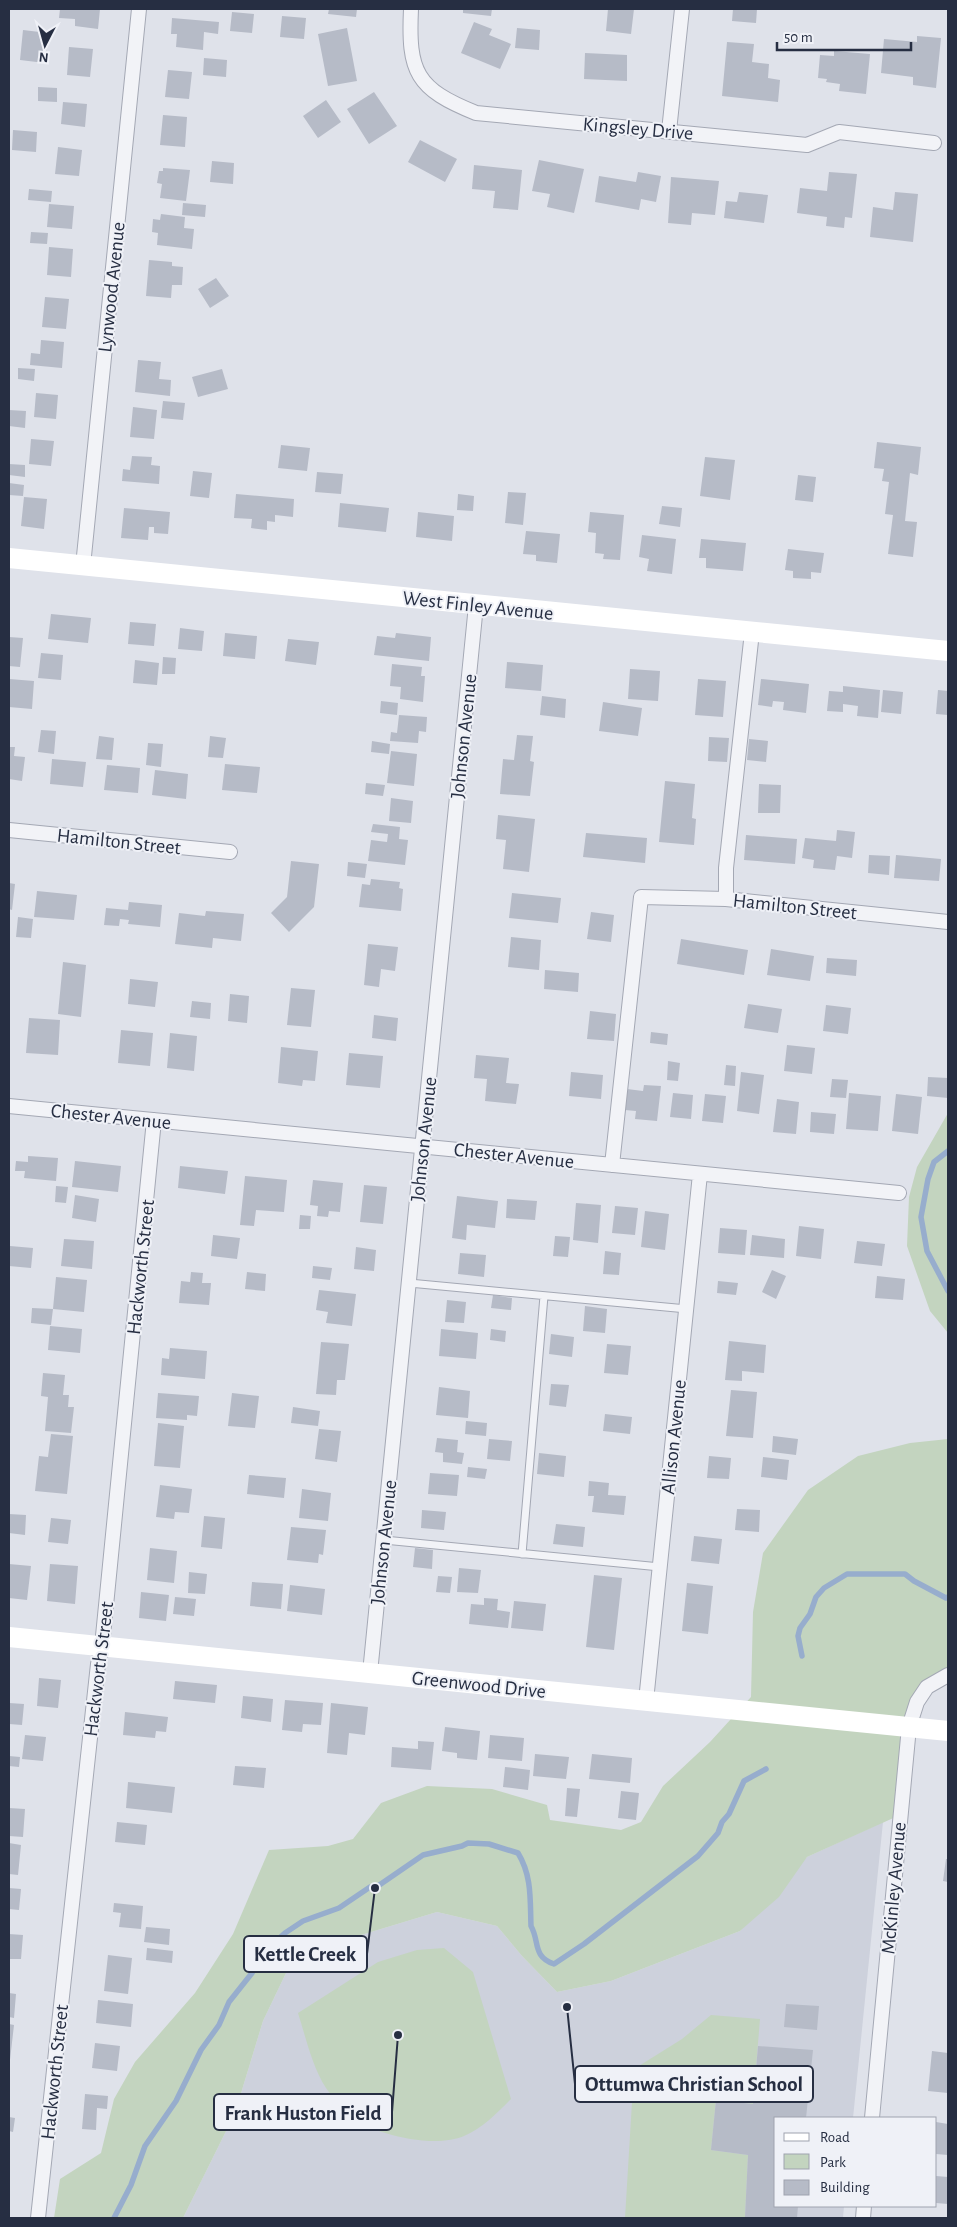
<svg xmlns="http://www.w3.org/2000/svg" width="957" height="2227" font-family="'Alegreya Sans',sans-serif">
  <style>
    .built { fill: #cdd1dc }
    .green { fill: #c3d4bf }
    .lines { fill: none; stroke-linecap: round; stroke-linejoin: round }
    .stream { stroke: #97adcd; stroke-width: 5.5 }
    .building { fill: #b6bbc7 }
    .lane-casing { stroke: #a4a8b4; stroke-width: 9 }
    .street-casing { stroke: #a4a8b4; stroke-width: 16 }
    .lane { stroke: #f2f3f7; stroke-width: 7 }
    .street { stroke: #f2f3f7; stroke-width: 14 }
    .secondary { stroke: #fff; stroke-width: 20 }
    .labels { text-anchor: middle; stroke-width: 4; stroke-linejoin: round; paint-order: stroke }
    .street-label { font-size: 20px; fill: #262e42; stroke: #eff1f7 }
    .leader { fill: none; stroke: #262e42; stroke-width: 2 }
    .callout-dot { fill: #262e42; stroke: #eff1f7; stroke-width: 2 }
    .callout { fill: #eff1f7; stroke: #262e42; stroke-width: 2 }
    .callout-label { font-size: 21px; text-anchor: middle; font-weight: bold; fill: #262e42 }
  </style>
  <rect width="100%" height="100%" fill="#dfe2ea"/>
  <path class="built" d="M883,1822L853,2118H776V2206H844L843,2218H183L235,2113L263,2021L286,1973L348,1939L437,1912L497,1926L522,1956L557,1992L611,1981L740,1931L807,1857Z"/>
  <path class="green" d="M948,1113V1333L930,1311L907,1246L909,1197L917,1167Z
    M948,1439V1675L917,1702L900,1815L807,1857L779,1897L740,1931L611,1981L557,1992L522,1956L497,1926L437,1912L348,1939L286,1973L263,2021L235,2113L183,2218H54L60,2179L101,2153L114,2099L135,2062L195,1993L233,1934L269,1850L328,1846L353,1839L381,1803L427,1786L492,1789L547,1805L550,1820L621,1830L641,1822L663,1786L710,1742L751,1697L753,1612L763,1553L808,1490L858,1456L910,1443Z
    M444,1948L473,1972L511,2099C497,2113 483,2128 464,2136C434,2149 372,2135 348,2114C341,2107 332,2096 326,2088C312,2066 306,2038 298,2013L378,1962L417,1950Z
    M711,2015L760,2019L753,2104L716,2100L711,2150L748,2155L745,2217L753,2218H625L634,2069L682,2039Z"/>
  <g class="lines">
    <path class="stream" d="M948,1151L934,1162L928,1179L921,1217L927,1251L948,1291
      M802,1656L798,1636L800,1628L810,1614L816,1597L824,1588L847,1574H905L914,1581L946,1598L948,1597
      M114,2218L131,2185L145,2146L176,2101L201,2050L219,2025L229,2002L252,1973L261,1955L285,1933L303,1921L339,1908L370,1887L375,1888L423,1855L462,1846L468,1843L489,1844L518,1853C532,1876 530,1899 531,1926C540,1942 532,1956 554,1964L584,1944L698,1856L718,1833L722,1822L729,1814L744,1781L766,1769"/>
  </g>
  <path class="building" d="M60,9H100L98,29L75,26V19L59,18Z
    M329,9H357L356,17L328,14Z
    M463,9H492L491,16L463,13Z
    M608,9H634L631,34L606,31Z
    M733,9H757L756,23L732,21Z
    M232,12L254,14L252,33L230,31Z
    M282,16L306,18L304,39L280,37Z
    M172,18L219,22L218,34L204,32L203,50L176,47L177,34H171Z
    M474,22L492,29L489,35L511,44L500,69L461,53Z
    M347,28L357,81L328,86L318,34Z
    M517,28L540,30L539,50L515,48Z
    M23,30L48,33L45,63L20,60Z
    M917,36L941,38L936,88L913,85V77L881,73L884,39L917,42Z
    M727,42L754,44L752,62L769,64L768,78L780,80L778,102L722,96Z
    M69,47L93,49L90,77L67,75Z
    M834,51L870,54L866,94L839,91L840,84L826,82L827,79L818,78L820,55L834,56Z
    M585,53L627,55V81L584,79Z
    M204,58L227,60L226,77L203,75Z
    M168,70L192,72L189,99L165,97Z
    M38,87L57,88V102L38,101Z
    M374,92L397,126L369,144L347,109Z
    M326,100L341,122L318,138L303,116Z
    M63,102L87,104L85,127L61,124Z
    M163,115L187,117L185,147L160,145Z
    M13,130L37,132L36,152L12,150Z
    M420,140L457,159L445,182L408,162Z
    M58,147L82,150L79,176L55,174Z
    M539,160L584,169L574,213L547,207L550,194L532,191Z
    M212,161L234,163L233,184L210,182Z
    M474,165L522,170L518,210L493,208L495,191L472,189Z
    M163,168L190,170L186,201L160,198L162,184L157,183L159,171H163Z
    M638,172L661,176L656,202L641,199L639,210L595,202L599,176L636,182Z
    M829,172L857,174L852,218L845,217L844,228L826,226L827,217L797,213L800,188L827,191Z
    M671,177L719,181L715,215L692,213L691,225L668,223Z
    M29,189L52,191L51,202L28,200Z
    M739,192L768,195L764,223L724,218L726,201L737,202Z
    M895,192L918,194L913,242L870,237L873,207L893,210Z
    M183,203L206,205L205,217L182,215Z
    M49,204L74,206L72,229L47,227Z
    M161,214L185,217L184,228L194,229L192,249L157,245L158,233L152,232L153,219L160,220Z
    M31,232L48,233L47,244L30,243Z
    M49,247L73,249L71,277L47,275Z
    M149,260L172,262V266L183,267L182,285H172L171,298L146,296Z
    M216,278L229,296L210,308L198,289Z
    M45,297L69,299L66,329L42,327Z
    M41,340L64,342L62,368L30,365L31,353L40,354Z
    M138,360L161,362L159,379L171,380L170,396L135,392Z
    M18,368L35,369L34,381L18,379Z
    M222,369L228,389L198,397L192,377Z
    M36,393L58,395L56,419L34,417Z
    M163,401L185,403L183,420L161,418Z
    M133,407L157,410L154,439L130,437Z
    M9,410L26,411L25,428L9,426Z
    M31,439L54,441L51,466L29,464Z
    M877,442L921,447L918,475L910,473L905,521L917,522L913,557L888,554L893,515L885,514L889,482L882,481L884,469L874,468Z
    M281,445L310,448L307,471L278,468Z
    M132,456L152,457L151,465L160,466L159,484L122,481L123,469L130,470Z
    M705,457L735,460L730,500L700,496Z
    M9,464L25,465V477L9,475Z
    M193,471L212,473L209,498L190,496Z
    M317,472L343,474L341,494L315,492Z
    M798,475L816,477L813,502L795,500Z
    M9,483L24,485L23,496L9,495Z
    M508,492L526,493L523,525L505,523Z
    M236,494L294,499L293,517L275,515V522L267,521V530L251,528L252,519L234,518Z
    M458,494L474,496L473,511L457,510Z
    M24,497L47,499L44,529L21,526Z
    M340,503L389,508L386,532L338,527Z
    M662,506L682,508L680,527L659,524Z
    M124,508L170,512L168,534L154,533V527H149L148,540L121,538Z
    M418,512L454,516L452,541L416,537Z
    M590,512L624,515L620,560L603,559L604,554L595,553L596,533L588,532Z
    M526,531L560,534L557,563L536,561V555L523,554Z
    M642,535L676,539L672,574L647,571L649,559L639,557Z
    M701,539L746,543L743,571L706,568V558H699Z
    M788,549L824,553L821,573L811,572V579L793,578V571L785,570Z
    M51,614L91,618L88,643L48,639Z
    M130,622L156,624L154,646L128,644Z
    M180,628L204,631L202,651L178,649Z
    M225,633L257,636L255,659L223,656Z
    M396,633L431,637L429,661L374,655L377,636L395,638Z
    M9,637L23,638L20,667L9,666Z
    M288,639L319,642L316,665L285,661Z
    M41,653L63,655L61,680L38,678Z
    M163,657L176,658L175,674H162Z
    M135,660L159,663L157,685L133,683Z
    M507,662L543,665L541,691L505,688Z
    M392,664L422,667L421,676H425L423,702L400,699L401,687L390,686Z
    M630,669L660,671L658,701L628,699Z
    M9,679L34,681L32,709L9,707Z
    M698,679L726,681L723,717L695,715Z
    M761,679L809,684L806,713L783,710L784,702L773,701L772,707L758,705Z
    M843,686L880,690L878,718L857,716L858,706L843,704V712L827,711L829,691L843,692Z
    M883,690L903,692L901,714L881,712Z
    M938,690L948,691V715L936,714Z
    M542,696L566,699L565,718L540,715Z
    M381,701L398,703L397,715L380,713Z
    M603,702L642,708L638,736L599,731Z
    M399,715L427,717L426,732L419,731L418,743L390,741L391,732L397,733Z
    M41,730L56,731L54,754L38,752Z
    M517,735L533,736L530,761L534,762L530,796L500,794L503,759L514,760Z
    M99,736L114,738L112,760L96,759Z
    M210,736L226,738L223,758L208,757Z
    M709,737L729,738L727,762L708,761Z
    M749,739L768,741L766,762L747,760Z
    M372,741L390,744L389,754L371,752Z
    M148,743L163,744L161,767L146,765Z
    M9,747H15L14,756L25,757L22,781L9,779Z
    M391,751L417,754L414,786L387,783Z
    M52,759L86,762L83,787L50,784Z
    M225,764L260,767L257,793L222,790Z
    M107,765L140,768L138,793L104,790Z
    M155,770L188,774L186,799L152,795Z
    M665,781L695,784L692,818L696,819L694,845L659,842Z
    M366,783L385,785L383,796L365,794Z
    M759,784L781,785L780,813H758Z
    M391,798L413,801L411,823L389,821Z
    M498,815L535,819L529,872L503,869L506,840L496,839Z
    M373,824L400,827L399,839L408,840L405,865L368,861L371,840L387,842L388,834L371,832Z
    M837,830L855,832L852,858L837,856L835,870L813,868L814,860L802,858L805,838L836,841Z
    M586,833L647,838L645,863L583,857Z
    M746,835L797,839L795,864L744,860Z
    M869,855L890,856L889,875L868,873Z
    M896,855L941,859L939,881L894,878Z
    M291,861L319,864L314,907L289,932L271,913L287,897Z
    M348,862L367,864L365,878L347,876Z
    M371,879L400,882L399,888L403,889L401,911L359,907L362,884L370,885Z
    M9,883L15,884L12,910L9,909Z
    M37,891L77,895L74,920L34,917Z
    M512,893L561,898L558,923L509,918Z
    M129,902L162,905L160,927L128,924L129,920L120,919L119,926L104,925L106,908L128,910Z
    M206,911L244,914L241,941L213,938L212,948L175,944L179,913L205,916Z
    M591,912L614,915L611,942L587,939Z
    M18,917L33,919L31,938L16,937Z
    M511,937L541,940L539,970L508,967Z
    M681,939L748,950L744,975L677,964Z
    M368,944L398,947L395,971L381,969L379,987L364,985Z
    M771,949L814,956L810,981L767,975Z
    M827,958L857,960L856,976L826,973Z
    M63,962L86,965L81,1017L58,1014Z
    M545,970L579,973L578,992L544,989Z
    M130,979L158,982L155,1007L128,1004Z
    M291,988L315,990L311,1027L287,1025Z
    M230,994L249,996L247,1023L228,1021Z
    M192,1001L211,1003L210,1019L190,1017Z
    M748,1004L782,1009L778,1033L744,1028Z
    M826,1005L851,1008L848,1034L823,1031Z
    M590,1011L616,1014L614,1041L587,1039Z
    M374,1015L398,1018L396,1041L372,1038Z
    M29,1018L60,1020L58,1055L26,1053Z
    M121,1030L153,1033L150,1066L118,1063Z
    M651,1032L668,1034L667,1045L650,1043Z
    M170,1033L197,1036L194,1071L167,1068Z
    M787,1045L815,1048L812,1074L784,1071Z
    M281,1047L318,1051L315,1081L303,1080L302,1086L278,1083Z
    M349,1053L383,1056L380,1088L346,1085Z
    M476,1055L509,1058L506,1083L519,1084L516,1104L485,1101L487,1079L474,1078Z
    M668,1061L680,1063L678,1081L667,1080Z
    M726,1065L736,1066L735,1086L724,1085Z
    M571,1072L603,1075L601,1099L569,1096Z
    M741,1072L764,1075L759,1114L737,1111Z
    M928,1077L948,1078V1098L927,1096Z
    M832,1079L848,1080L846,1098L830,1097Z
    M644,1085L661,1086L657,1121L635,1119L636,1111L625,1110L627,1089L643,1091Z
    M673,1093L693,1095L691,1119L670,1117Z
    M849,1093L881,1096L878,1131L846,1129Z
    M705,1094L726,1096L723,1123L702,1121Z
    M896,1094L922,1097L918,1134L892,1131Z
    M777,1099L799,1102L796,1134L773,1132Z
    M811,1112L836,1114L834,1134L810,1132Z
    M28,1156L58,1158L56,1181L24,1178L25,1171H15L16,1161L28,1162Z
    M75,1161L121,1166L118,1192L72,1187Z
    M180,1166L228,1171L225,1194L178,1188Z
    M245,1176L287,1180L284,1212L256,1210L254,1226L240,1225Z
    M313,1180L343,1183L340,1212L329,1211L328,1217L317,1216L318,1206L310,1205Z
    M364,1185L387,1187L383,1224L360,1222Z
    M56,1186L68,1187L66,1203L55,1202Z
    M75,1195L99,1199L96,1222L72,1218Z
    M457,1196L498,1201L495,1228L467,1225L466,1240L452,1238Z
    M507,1199L537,1201L535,1220L506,1218Z
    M576,1203L601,1205L598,1243L573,1240Z
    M615,1206L638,1208L635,1235L612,1233Z
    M645,1211L669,1214L665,1250L641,1247Z
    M300,1215L311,1216L310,1229H299Z
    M799,1226L824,1229L821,1259L796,1256Z
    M720,1228L747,1230L745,1255L718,1253Z
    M213,1235L240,1238L237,1259L211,1256Z
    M752,1235L785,1239L784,1258L750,1255Z
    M555,1236L570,1237L568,1257L553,1256Z
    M64,1239L94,1241L92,1269L61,1266Z
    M857,1241L885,1244L882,1266L854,1263Z
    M10,1246L33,1248L31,1268L9,1266Z
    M356,1247L376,1250L374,1271L354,1269Z
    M605,1251L621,1253L619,1275L603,1274Z
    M460,1253L486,1255L484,1277L458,1274Z
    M313,1266L332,1268L330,1280L312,1278Z
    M772,1270L786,1276L776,1299L762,1292Z
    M191,1272L203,1273L202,1283H211L209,1305L179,1303L181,1281L190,1282Z
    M247,1272L266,1274L265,1291L245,1289Z
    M877,1276L905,1279L903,1300L875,1298Z
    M56,1277L87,1280L84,1312L53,1309Z
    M718,1281L738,1283L736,1295L717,1293Z
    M319,1290L356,1294L352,1326L326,1323L328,1312L316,1310Z
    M493,1295L512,1298L511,1310L491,1308Z
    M447,1300L466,1302L464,1323L445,1322Z
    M585,1306L607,1309L605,1333L583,1331Z
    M32,1308L53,1309L51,1325L31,1323Z
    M50,1326L82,1329L80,1353L48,1350Z
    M441,1329L478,1333L476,1359L439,1356Z
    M491,1329L506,1331L505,1342L490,1340Z
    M551,1334L574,1337L572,1357L549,1354Z
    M729,1341L766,1345L764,1373L742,1371V1381L725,1380Z
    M321,1342L349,1344L345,1380H337L336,1395L316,1394Z
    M607,1344L631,1346L628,1375L604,1373Z
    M170,1348L207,1351L205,1379L161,1375L162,1358L169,1359Z
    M43,1373L65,1375L63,1395H69L68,1407H74L71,1433L45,1431L48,1397L41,1396Z
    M551,1384L569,1385L566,1407L549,1405Z
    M439,1387L470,1391L468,1418L436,1415Z
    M731,1390L757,1392L753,1438L726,1436Z
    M158,1393L199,1396L197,1416L187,1415V1420L156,1418Z
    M232,1393L259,1396L255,1428L228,1426Z
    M293,1407L320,1411L318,1426L291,1423Z
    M605,1414L632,1417L630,1434L603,1431Z
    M466,1421L487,1423L486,1436L465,1434Z
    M158,1423L184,1426L180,1468L154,1466Z
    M319,1429L341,1431L337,1462L315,1459Z
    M51,1434L73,1436L67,1494L35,1491L39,1456L48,1457Z
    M773,1436L798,1439L796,1455L772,1452Z
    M437,1438L458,1440L457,1452L464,1453L462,1464L443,1462V1453L435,1452Z
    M489,1439L512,1441L510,1461L487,1459Z
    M539,1453L566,1456L564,1477L537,1474Z
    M709,1456L731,1458L729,1479L707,1478Z
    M763,1457L789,1460L787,1480L761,1477Z
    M468,1467L487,1469L485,1479L467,1477Z
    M430,1473L459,1475L457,1496L428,1494Z
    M249,1475L286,1478L284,1498L247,1494Z
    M589,1481L609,1483L608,1495L626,1496L624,1515L592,1512L594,1496H588Z
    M160,1485L192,1489L189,1513L175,1512L174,1519L156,1517Z
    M302,1489L331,1493L328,1521L299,1518Z
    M737,1509L760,1510L759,1532L735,1530Z
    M422,1510L446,1512L444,1530L421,1528Z
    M9,1514L26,1515L25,1535L9,1533Z
    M204,1516L225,1518L222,1549L201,1547Z
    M51,1518L71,1520L68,1544L48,1542Z
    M556,1524L585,1527L583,1547L553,1544Z
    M291,1527L326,1530L323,1555L319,1554L318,1563L287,1560Z
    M694,1536L722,1539L719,1564L691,1561Z
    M150,1548L177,1551L174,1583L147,1580Z
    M415,1548L433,1550L432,1569L413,1567Z
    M9,1564L31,1566L27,1600L9,1598Z
    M50,1564L78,1566L75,1604L47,1601Z
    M459,1568L481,1570L478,1593L457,1592Z
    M189,1572L207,1574L205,1594L188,1593Z
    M594,1575L622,1578L614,1650L586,1647Z
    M438,1576L452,1577L450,1593L436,1592Z
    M252,1582L283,1584L281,1609L250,1606Z
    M687,1583L713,1586L708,1634L682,1631Z
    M290,1585L325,1589L322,1615L287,1611Z
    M141,1592L169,1595L166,1621L139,1618Z
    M175,1597L196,1599L194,1616L173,1614Z
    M484,1598L498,1599L497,1610L510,1612L508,1628L469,1624L471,1604L484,1605Z
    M514,1601L546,1604L543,1631L511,1628Z
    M39,1678L61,1680L58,1708L37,1706Z
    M175,1681L217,1685L215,1703L173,1699Z
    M243,1696L273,1699L271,1722L241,1718Z
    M285,1700L323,1703L321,1725L303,1724L302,1732L282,1730Z
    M9,1703L24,1704L22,1725L9,1724Z
    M331,1703L368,1707L365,1735L349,1733L347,1755L327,1753Z
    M125,1712L168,1717L166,1732L156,1731L155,1738L123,1735Z
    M445,1727L480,1731L477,1760L457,1758V1753L442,1751Z
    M25,1735L46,1737L43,1761L22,1759Z
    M490,1735L524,1738L522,1761L488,1758Z
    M418,1741L434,1742L431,1770L391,1767L392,1747L418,1749Z
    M535,1754L569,1757L566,1779L533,1776Z
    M592,1754L632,1758L630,1783L589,1779Z
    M9,1756L20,1757L19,1767L9,1766Z
    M235,1766L266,1768L264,1788L233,1785Z
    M505,1767L530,1770L528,1790L503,1787Z
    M128,1782L175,1787L172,1813L126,1808Z
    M567,1788L580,1789L577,1817L565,1816Z
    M621,1791L639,1793L636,1820L618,1818Z
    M9,1808L25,1809L23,1837L9,1836Z
    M117,1822L147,1825L145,1845L115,1842Z
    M9,1843L21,1845L18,1875L9,1874Z
    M946,1859H948V1882L943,1881Z
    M9,1888L21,1889L19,1910L9,1909Z
    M114,1903L143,1906L141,1929L119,1927L121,1913L113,1912Z
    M146,1927L170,1929L169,1945L144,1942Z
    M9,1934L23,1935L21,1959H9Z
    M147,1948L173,1951L172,1963L146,1960Z
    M108,1955L132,1958L128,1994L104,1991Z
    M9,1993L16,1994L14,2018L9,2017Z
    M98,2000L133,2004L131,2027L96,2023Z
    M786,2004L819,2006L817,2030L784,2027Z
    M9,2024L14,2025L10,2060H9Z
    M95,2043L120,2046L117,2071L92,2068Z
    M758,2046L813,2050L806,2118H776V2206H798L797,2218L745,2217L748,2155L711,2150L716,2100L753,2104Z
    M932,2051L948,2053V2093L928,2091Z
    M85,2094L108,2096L107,2109L97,2108L96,2130L82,2129Z
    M9,2117L15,2118L13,2132L9,2131Z
    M936,2122L948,2124V2155L936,2154Z
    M936,2176L948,2177V2204L936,2203Z"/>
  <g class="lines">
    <g class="lane-casing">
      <path id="lane" d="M409,1283L687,1309
        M384,1540L660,1567
        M522,1554L544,1296"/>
    </g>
    <g class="street-casing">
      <path id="street" d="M411,9C408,72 416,89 476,113L807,145L839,132L934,143
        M669,131L682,9
        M83,566L139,9
        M9,830L230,852
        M726,899V868L752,632
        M9,1106L899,1193
        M612,1165L641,897L726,899L948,922
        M370,1673L476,605
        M646,1701L700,1174
        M872,2118L909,1727L917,1702L927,1687L948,1675
        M38,2218L98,1664L102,1646L154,1120
        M863,2218L864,2206"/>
    </g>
    <use href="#lane" class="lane"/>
    <use href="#street" class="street"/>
    <path class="secondary" d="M9,558L948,651
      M9,1637L948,1731"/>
  </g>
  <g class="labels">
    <g class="street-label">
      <text transform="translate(638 128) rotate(5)" y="7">Kingsley Drive</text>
      <text transform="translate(111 287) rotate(-84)" y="7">Lynwood Avenue</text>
      <text transform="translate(478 605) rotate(6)" y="7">West Finley Avenue</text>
      <text transform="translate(463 736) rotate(-84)" y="7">Johnson Avenue</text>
      <text transform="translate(119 841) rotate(6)" y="7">Hamilton Street</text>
      <text transform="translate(795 906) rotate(6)" y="7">Hamilton Street</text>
      <text transform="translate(111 1116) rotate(6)" y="7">Chester Avenue</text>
      <text transform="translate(423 1139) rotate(-84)" y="7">Johnson Avenue</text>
      <text transform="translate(514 1155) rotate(6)" y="7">Chester Avenue</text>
      <text transform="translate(140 1267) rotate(-84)" y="7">Hackworth Street</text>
      <text transform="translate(673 1437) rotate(-84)" y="7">Allison Avenue</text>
      <text transform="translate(383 1542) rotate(-84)" y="7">Johnson Avenue</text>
      <text transform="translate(98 1669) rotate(-83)" y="7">Hackworth Street</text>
      <text transform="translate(479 1684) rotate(6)" y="7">Greenwood Drive</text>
      <text transform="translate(893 1888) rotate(-85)" y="7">McKinley Avenue</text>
      <text transform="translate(54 2072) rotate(-84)" y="7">Hackworth Street</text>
    </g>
  </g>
  <path class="leader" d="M375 1888L367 1954M567 2007L575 2084M398 2035L392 2112"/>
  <g class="callout-dot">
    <circle cx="375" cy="1888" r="5"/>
    <circle cx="567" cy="2007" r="5"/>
    <circle cx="398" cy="2035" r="5"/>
  </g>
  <g class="callout">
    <rect x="244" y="1936" width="123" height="36" rx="5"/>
    <rect x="575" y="2066" width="238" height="36" rx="5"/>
    <rect x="214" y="2094" width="178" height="36" rx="5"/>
  </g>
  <g class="callout-label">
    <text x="305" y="1961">Kettle Creek</text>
    <text x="694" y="2091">Ottumwa Christian School</text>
    <text x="303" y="2120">Frank Huston Field</text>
  </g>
  <rect width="957" height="2227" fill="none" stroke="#262e42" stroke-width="20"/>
  <rect x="774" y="2117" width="162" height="90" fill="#eff1f7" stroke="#9fa3af"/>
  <rect x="784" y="2133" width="25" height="8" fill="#ffffff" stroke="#9fa3af"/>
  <text x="820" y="2142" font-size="15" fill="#262e42">Road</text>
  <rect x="784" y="2154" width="25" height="15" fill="#c3d4bf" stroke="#9fa3af"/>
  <text x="820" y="2167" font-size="15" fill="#262e42">Park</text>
  <rect x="784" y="2180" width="25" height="15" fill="#b6bbc7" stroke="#9fa3af"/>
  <text x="820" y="2192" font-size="15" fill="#262e42">Building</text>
  <g transform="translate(45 45) rotate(186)" stroke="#eff1f7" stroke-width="4" paint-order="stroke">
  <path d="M0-4L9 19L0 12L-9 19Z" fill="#262e42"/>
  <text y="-8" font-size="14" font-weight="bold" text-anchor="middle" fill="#262e42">N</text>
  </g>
  <path d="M777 42v8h134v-8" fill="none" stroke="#262e42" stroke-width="2.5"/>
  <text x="784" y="42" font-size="15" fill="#262e42" stroke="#eff1f7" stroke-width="4" paint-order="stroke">50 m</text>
</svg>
